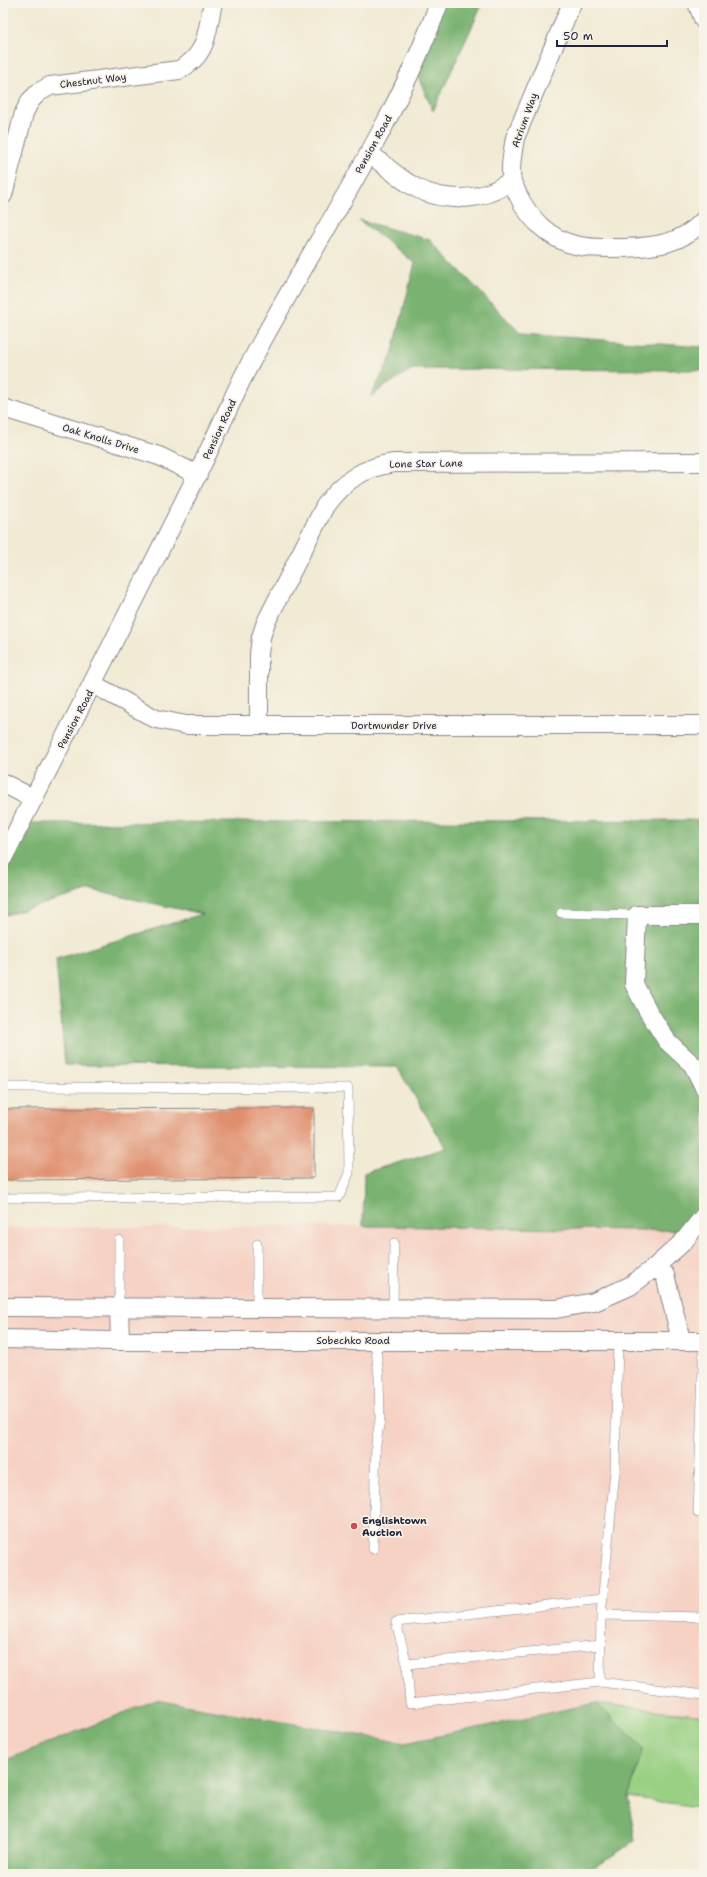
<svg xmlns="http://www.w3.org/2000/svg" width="707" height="1877" font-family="'Shantell Sans',sans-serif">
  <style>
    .built { fill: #f6d2c4 }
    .green { fill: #99d083; stroke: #5e795f }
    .forest { fill: #7ab271; stroke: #4e6a56 }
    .building { fill: #e08f6e }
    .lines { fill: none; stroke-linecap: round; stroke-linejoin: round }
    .lane-casing { stroke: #8a8688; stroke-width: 10 }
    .street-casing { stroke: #8a8688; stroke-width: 20 }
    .lane { stroke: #fff; stroke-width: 9 }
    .street { stroke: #fff; stroke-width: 18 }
    .poi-dot { fill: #d1495b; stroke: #f7f3e8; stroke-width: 1.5 }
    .labels { text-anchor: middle; stroke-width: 3.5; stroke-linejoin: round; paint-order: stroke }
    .street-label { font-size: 10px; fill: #22223b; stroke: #f7f3e8 }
    .poi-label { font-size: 10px; font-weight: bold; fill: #22223b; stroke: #f7f3e8; text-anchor: start }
  </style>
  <rect width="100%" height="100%" fill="#f7f3e8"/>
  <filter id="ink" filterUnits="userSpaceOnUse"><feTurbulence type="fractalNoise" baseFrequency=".025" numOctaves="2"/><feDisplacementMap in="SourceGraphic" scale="8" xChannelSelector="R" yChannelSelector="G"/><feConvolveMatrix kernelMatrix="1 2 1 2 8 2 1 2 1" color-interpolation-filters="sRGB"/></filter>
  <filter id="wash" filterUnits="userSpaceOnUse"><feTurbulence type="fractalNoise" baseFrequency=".012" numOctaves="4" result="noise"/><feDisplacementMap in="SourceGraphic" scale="16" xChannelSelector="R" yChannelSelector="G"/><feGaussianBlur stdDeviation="0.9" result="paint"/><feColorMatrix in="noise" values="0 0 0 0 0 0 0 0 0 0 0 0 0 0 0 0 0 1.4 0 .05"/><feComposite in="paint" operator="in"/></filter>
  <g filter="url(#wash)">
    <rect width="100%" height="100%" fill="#f1ead4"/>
    <path class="built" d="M363,1226L704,1231V1716L596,1703L405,1743L156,1700L3,1761V1351L9,1339H3V1228Z"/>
    <path class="green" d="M596,1703L704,1716V1808L628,1797L643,1748Z"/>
    <path class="forest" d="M436,3H483L433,111L413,65Z
      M359,220L430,240L521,334L704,347V370L412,369L371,396L392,355L415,263Z
      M704,820V1231L363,1226L364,1173L446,1148L397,1067L65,1065L56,959L202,914L91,890L3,916V881L24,823Z
      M156,1700L405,1743L596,1703L643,1748L628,1797L635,1841L593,1868L540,1874H3V1761Z"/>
    <g id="blocks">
      <path class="building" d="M314,1108V1178L3,1180V1109Z"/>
    </g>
  </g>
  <g filter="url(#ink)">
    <use href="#blocks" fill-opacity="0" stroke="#8a8688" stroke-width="1"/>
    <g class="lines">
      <g class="lane-casing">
        <path id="lane" d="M561,913L637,915
          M3,1087L348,1088L349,1173L339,1197L3,1198
          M257,1244V1308
          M119,1308V1240
          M393,1308L394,1243
          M698,1513L704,1341
          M373,1549L376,1444L380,1419L379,1377L375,1340
          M601,1615L615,1471L618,1340
          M704,1617L601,1615L600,1682L704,1695
          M600,1645L407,1664L396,1622L602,1599
          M407,1664L410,1703L600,1682"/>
      </g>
      <g class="street-casing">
        <path id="street" d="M572,3L515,138C513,151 509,168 512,181C513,185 516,190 518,195C529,218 549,239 575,245C591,249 608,248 624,248C655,247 682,244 704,220
          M697,3L704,21
          M369,153C382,163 394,174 408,183C431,199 467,203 493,191C499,189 505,184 512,181
          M3,195L24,113L30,101L39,92L50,86L179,70C209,54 206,32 213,3
          M3,408L159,456L198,475
          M93,684L156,719L186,725H704
          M259,725V654L261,637L266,622L325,506C343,481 364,467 394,463L704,462
          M3,783L34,799
          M3,858C68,731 134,603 197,475C213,443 227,411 242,379C306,253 391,136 439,3
          M704,915H637L634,984L648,1011L667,1041L693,1065L704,1087
          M654,1268L683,1242L704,1216
          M3,1307L556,1309L594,1302L630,1286L654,1268L665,1275L681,1340
          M119,1308L120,1340
          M3,1339L113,1341H704"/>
      </g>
      <use href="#lane" class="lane"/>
      <use href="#street" class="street"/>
    </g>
  </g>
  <circle class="poi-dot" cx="354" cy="1526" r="4"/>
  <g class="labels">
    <g class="street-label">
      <text transform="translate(93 80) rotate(-7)" y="4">Chestnut Way</text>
      <text transform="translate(524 120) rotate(-70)" y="4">Atrium Way</text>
      <text transform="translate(373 144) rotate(-61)" y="4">Pension Road</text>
      <text transform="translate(219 429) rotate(-65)" y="4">Pension Road</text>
      <text transform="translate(101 438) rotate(17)" y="4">Oak Knolls Drive</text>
      <text transform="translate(426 463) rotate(-1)" y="4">Lone Star Lane</text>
      <text transform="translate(75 719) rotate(-62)" y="4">Pension Road</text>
      <text x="394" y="729">Dortmunder Drive</text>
      <text x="353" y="1344">Sobechko Road</text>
    </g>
    <g class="poi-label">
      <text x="362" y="1524">Englishtown<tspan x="362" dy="12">Auction</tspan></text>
    </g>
  </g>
  <rect width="707" height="1877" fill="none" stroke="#f7f3e8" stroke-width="16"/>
  <path d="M557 40v6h110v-6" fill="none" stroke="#22223b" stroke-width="2"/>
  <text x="563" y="40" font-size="12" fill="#22223b" stroke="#f7f3e8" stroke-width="3" paint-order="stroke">50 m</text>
</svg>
